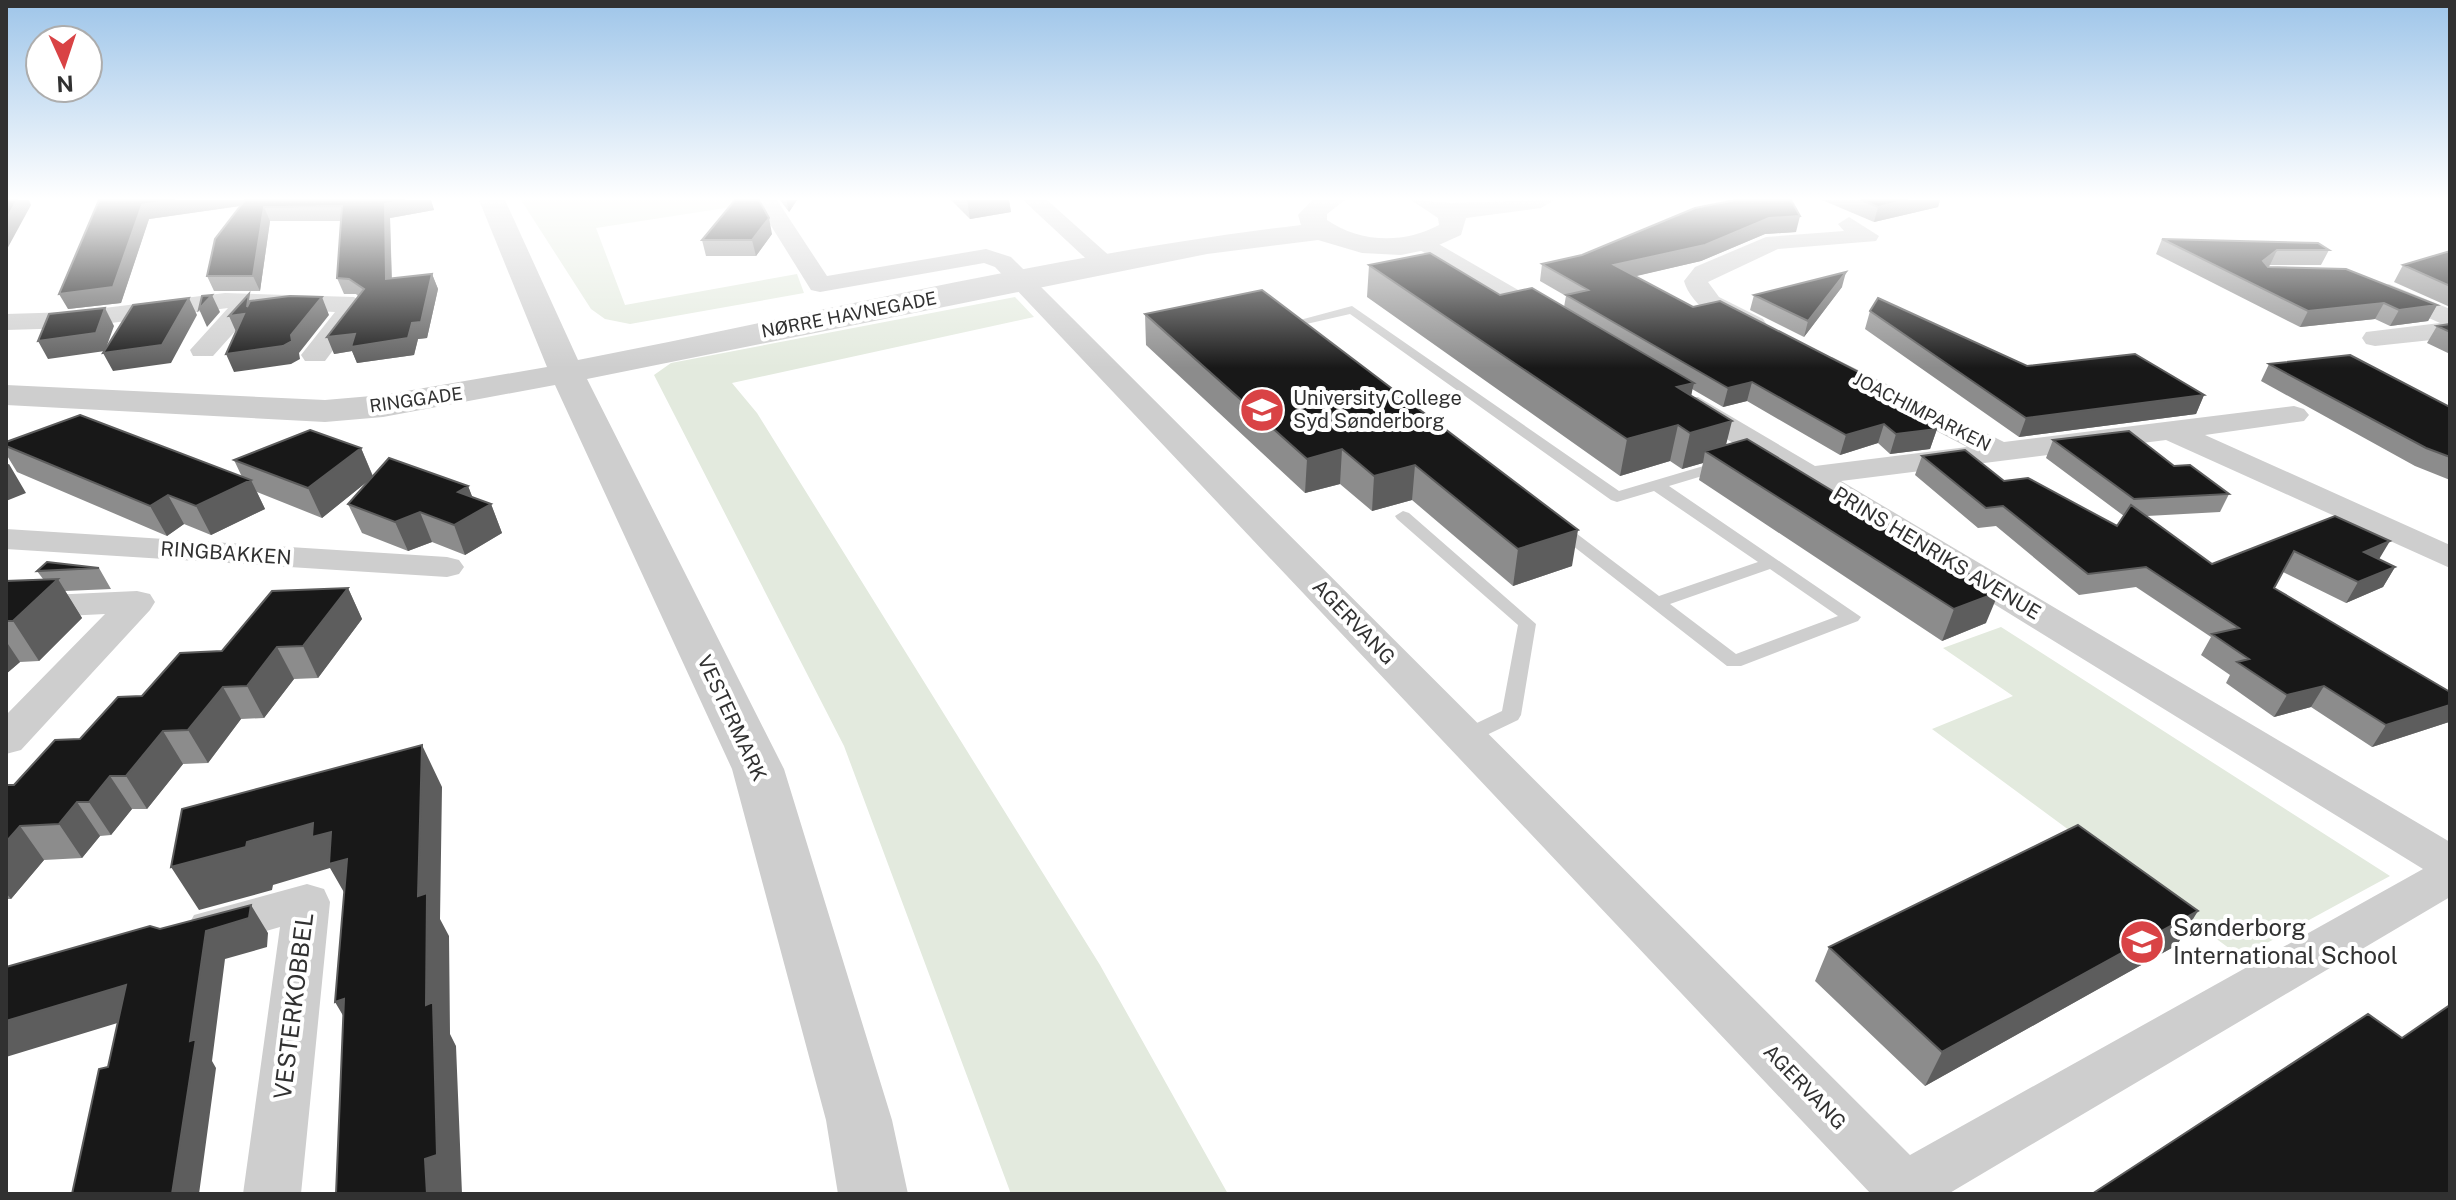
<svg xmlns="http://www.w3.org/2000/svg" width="2456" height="1200" font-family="'Public Sans',sans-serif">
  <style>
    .green { fill: #e3eade }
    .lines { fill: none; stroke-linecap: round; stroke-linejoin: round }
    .service { fill: #cecece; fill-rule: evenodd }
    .minor { fill: #cecece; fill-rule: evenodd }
    .tertiary { fill: #cecece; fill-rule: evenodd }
    .wall { fill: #8c8c8c }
    .shaded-wall { fill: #5d5d5d }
    .building { fill: #181818; stroke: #5d5d5d; stroke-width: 2 }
    .labels { text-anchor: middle; stroke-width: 8; stroke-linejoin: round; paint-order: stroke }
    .far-street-label { font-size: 18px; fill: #313131; stroke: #fff }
    .poi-label { font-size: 20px; fill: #313131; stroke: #fff; text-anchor: start }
    .street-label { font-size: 20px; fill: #313131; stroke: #fff }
    .near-poi-label { font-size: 24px; fill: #313131; stroke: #fff; text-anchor: start }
    .near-street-label { font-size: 24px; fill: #313131; stroke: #fff }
  </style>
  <rect width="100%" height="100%" fill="#fff"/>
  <path class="green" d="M521,200H749L751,204L596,228L625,305L797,274L804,293L630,324L605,319L591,309Z
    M1015,297L1034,317L732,383L757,413L1100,965L1228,1194H1011L844,746L654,375L671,363Z
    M2001,627L2390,876L2241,957L1932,729L2013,696L1943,648Z"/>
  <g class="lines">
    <path class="service" d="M1352,306L1619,491L1717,462H1729L1731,465L1729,468L1669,486L1861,617L1858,621L1741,666H1727L1550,528L1552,524H1564L1659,596L1758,562L1654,491L1617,502L1611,500L1350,314L1302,325L1310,332L1303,336L1285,324ZM1770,569L1838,616L1736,654L1670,604Z
      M1403,511L1409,513L1536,624L1521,715L1518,720L1472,742H1458L1455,737L1458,732L1502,711L1518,625L1397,519L1395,516Z"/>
    <path class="minor" d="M755,200H777L827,276L986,249L1011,257L1910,1155L2423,869L1678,409L1674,403L1678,397H1698L1815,466L1967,447L1822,371L1818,365L1822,359L1832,357L2004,442L2294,406L2304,409L2309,415L2304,421L2205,435L2450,545V568L2166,440L1841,481L2450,842V897L1948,1194H1871L995,267L984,263L820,292L811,290Z
      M1023,200H1047L1113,259L1117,264L1113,269H1097Z
      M1849,217L1879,236L1876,241L1778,249L1708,282L1719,297L1763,319L1767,325L1763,331C1736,337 1691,308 1684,281L1695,267L1766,237L1844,231L1838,224Z
      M1423,235L1558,313L1562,318L1549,326L1540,323L1415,247L1411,242Z
      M2389,284L2450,309V338L2375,346L2366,344L2362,338L2366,332L2440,323L2380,296L2377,291L2380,286Z
      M225,293L354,297L367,305L325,361H305L301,355L335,312L256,308L213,356H193L190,350L228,308L72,328L6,330V314L72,312Z
      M6,529L447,557L459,560L464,567L459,574L447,577L6,549Z
      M137,591L150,594L155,602L150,610L21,750L6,754V715L105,614L6,619V597Z
      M307,884L324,889L330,902L301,1194H243L280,927L211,947L194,941L187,928L194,915Z"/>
    <path class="tertiary" d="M479,200H505L578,360C818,313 1058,254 1301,225L1298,215L1312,200H1345L1327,214V220C1360,243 1404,244 1439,225L1438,218L1411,200L1452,203L1554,200L1541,208L1466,218L1461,235L1430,249L1401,255L1362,253L1318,240L1207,254L587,379L784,769L892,1120L908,1194H838L826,1120L732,769L555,385L383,417L325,422L6,405V385L325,400L383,395L547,367Z"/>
  </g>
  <path class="wall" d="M99,200H431L434,210L390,218L392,279L432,274L438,289L427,338L418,339L414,355L357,363L352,351L334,354L358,296L356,294H344L337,278L341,221H270L260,291H214L207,276L241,206L149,219L121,303L68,309Z
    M780,200H797L789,212Z
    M951,200H1009L1011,212L970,219Z
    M1822,200H1940L1938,207L1874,222Z
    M1695,208L1796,232L1765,234L1701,261L1635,276L1693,307L1871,394L1937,429L1930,449L1890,454L1878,443L1840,455L1747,401L1723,407L1692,389L1691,396L1726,445L1986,623L1942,641L1699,480L1703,463L1682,469L1670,461L1620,476L1367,297L1369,265L1500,295L1564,307L1566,296L1540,281L1542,264L1582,255Z
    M772,234L756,256H706L702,240Z
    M2162,239L2329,250L2321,265H2270L2268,267L2437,305L2428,321L2390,326L2375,319L2300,327L2156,254Z
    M2450,251V307L2394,282L2403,265Z
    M1842,287L1804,337L1750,310L1754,295Z
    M1262,290L1572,566L1513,586L1412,500L1372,511L1340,484L1305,493L1146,345L1145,314Z
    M1870,311L2027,366L2204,395L2196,414L2019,437L1865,329Z
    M2450,324V354L2427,343L2437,326Z
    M2269,364L2450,407V480L2415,466L2261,381Z
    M2053,440L2174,466L2229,494L2220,512L2147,516L2212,564L2335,516L2379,559L2395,567L2383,587L2346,603L2283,572L2274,588L2450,692L2449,722L2372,747L2311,707L2274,717L2226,683L2230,675L2201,655L2211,637L2136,587L2079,595L1996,526L1978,528L1915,475L1922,456L2004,481L2117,526L2124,516L2046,458Z
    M6,442L242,477L234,460L361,448L373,476L468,486L472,497L491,504L502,533L465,555L432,542L408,551L362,533L348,504L369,480L322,518L257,492L265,509L211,535L184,524L167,536L17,472L6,454Z
    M99,568L111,589L65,591L82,618L39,661L20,662L6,674V581L43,579L37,571Z
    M348,588L362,619L318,678L294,679L264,718L241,719L208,763L183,764L147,809H132L111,835L100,836L82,858L44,860L11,899H6V785H14L142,696L222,651Z
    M2177,945L1925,1086L1815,981L1829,947Z"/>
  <path class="shaded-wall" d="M17,200H29L31,205L6,251V220Z
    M175,200H259L260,203L149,219L121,303L68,309L59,294L142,205Z
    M405,200H431L434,210L390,218L392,295L386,279L385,204Z
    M786,200H797L789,212Z
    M967,200H1009L1011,212L970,219Z
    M1908,200H1940L1938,207L1874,222L1878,207Z
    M264,207L270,221L260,291L253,276Z
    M1800,216L1796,232L1765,234L1701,261L1611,282L1614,265L1769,218Z
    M769,218L772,234L756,256L752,240Z
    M2277,250L2270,265L2255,277L2263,261Z
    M1846,272L1842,287L1804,337L1808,321Z
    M432,274L438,289L427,338L418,339L414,355L357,363L352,351L334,354L327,337L412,323Z
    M212,295L220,312L207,327L199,309Z
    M322,297L329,315L299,353L300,359L291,364L234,372L226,354L291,335Z
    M189,298L197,315L171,363L113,371L103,353Z
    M2384,303L2375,319L2300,327L2308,311Z
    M2437,305L2428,321L2390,326L2399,310Z
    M105,308L114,326L105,351L48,359L38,341Z
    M244,314L237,334L229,316Z
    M1876,381L1870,399L1856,386Z
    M1752,382L1747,401L1723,407L1728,388Z
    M1694,383L1686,418L1677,387Z
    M2204,395L2196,414L2019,437L2026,418Z
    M1732,421L1723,457L1705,451L1703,463L1682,469L1690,433Z
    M1884,424L1878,443L1840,455L1846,435Z
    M1678,425L1670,461L1620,476L1627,439Z
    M1937,429L1930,449L1890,454L1896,434Z
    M361,448L373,477L322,518L308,488Z
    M1342,449L1340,484L1305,493L1307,459Z
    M9,464L26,493L6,501V465Z
    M1415,465L1412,500L1372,511L1374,476Z
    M251,480L265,509L211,535L196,506Z
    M468,486L478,511L491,504L502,533L465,555L454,525L458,492Z
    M168,495L184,524L167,536L150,506Z
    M420,512L432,542L408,551L395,522Z
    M1578,530L1572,566L1513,586L1518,549Z
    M2390,541L2378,561L2364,552Z
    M2395,567L2383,587L2346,603L2358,582Z
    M58,579L82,618L39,661L13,621Z
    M348,588L362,619L318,678L303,646Z
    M1999,592L1986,623L1942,641L1954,609Z
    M6,641L20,662L6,674Z
    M277,647L294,679L264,718L247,686Z
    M2324,686L2311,707L2274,717L2287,695Z
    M223,687L241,719L208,763L188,730Z
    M2450,705L2449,722L2372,747L2386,725Z
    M163,731L183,764L147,809L126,776Z
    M422,745L442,787L440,919L449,936L450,1034L456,1046L462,1194H427L425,1159L426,1005L418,896Z
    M110,776L132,809L111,835L89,802Z
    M77,802L100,836L82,858L59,824Z
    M313,823L331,832L370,902L353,908L330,868L273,885L272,890L199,910L171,867L247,842Z
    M20,826L44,860L11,899L6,893V842Z
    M251,905L268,933L267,947L225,959L212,1061L216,1068L199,1194H172L190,1041L206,931Z
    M2198,911L2177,945L1925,1086L1942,1052Z
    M126,985L147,1014L6,1057V1021Z
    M344,999L361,1046L335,1002Z"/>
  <path class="building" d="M6,200H17L6,220Z
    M99,200H175L142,205L113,287L59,294Z
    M245,200H405L385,204L386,279L432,274L421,322L412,323L408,338L351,347L355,334L327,337L364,289L349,279L337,278L342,206L264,207L253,276H207L215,239Z
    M735,200H759L769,218L752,240H702Z
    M1735,200H1791L1800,216L1769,218L1705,245L1614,265L1693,307L1720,301L1876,381L1856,386L1937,429L1896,434L1884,424L1846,435L1752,382L1728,388L1566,295L1588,290L1542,264L1582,255L1695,208Z
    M1861,200H1908L1878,207Z
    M2162,239L2318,243L2329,250H2277L2263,261L2268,267L2346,269L2437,305L2399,310L2384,303L2308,311Z
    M2450,251V286L2403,265Z
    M1430,253L1500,295L1532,288L1694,383L1677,387L1732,421L1690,433L1678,425L1627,439L1369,265Z
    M1846,272L1808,321L1754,295Z
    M1262,290L1578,530L1518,549L1415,465L1374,476L1342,449L1307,459L1145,314Z
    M249,294L247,307L250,301L290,296L322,297L291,335L292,341L283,346L226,354L244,314L229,316Z
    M212,295L199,309L202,296Z
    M189,298L162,345L103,353L133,305Z
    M1878,298L2027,366L2135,354L2204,395L2026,418L1870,311Z
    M105,308L96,333L38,341L49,314Z
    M2450,324V332L2437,326Z
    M2350,355L2450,407V457L2426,448L2269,364Z
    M80,415L251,480L196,506L168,495L150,506L6,446V442Z
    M310,430L361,448L308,488L234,460Z
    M2129,431L2174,466L2190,465L2229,494L2134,499L2053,440Z
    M1747,439L1999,592L1954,609L1705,451Z
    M1965,450L2004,481L2028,478L2117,526L2131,505L2212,564L2335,516L2390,541L2364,552L2395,567L2358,582L2294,551L2274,588L2450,692V705L2386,725L2324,686L2287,695L2237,662L2249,659L2212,634L2239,628L2146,567L2088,574L2003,506L1986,508L1922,456Z
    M389,458L468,486L458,492L491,504L454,525L420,512L395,522L348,504Z
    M47,562L99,568L37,571Z
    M58,579L13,621H6V581Z
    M348,588L303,646L277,647L247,686L223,687L188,730L163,731L126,776H110L89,802H77L59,824L20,826L6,842V785H14L55,740L80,739L118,697L142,696L180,653L222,651L272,591Z
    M422,745L418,896L427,893L426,1005L433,1002L437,1155L425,1159L427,1194H336L344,999L335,1002L347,859L329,864L331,832L312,837L313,823L247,842L246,847L171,867L182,809Z
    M2078,825L2198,911L1942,1052L1829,947Z
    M251,905L249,918L206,931L190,1041L196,1039L172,1194H72L99,1069L108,1067L126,985L6,1021V967L150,926L160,929Z
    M2450,1005V1194H2092L2368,1014L2402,1038Z"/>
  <linearGradient id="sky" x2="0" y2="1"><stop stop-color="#9ec5e9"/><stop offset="0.54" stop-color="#fff"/><stop offset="1" stop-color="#fff" stop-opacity="0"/></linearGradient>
  <rect width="2456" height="368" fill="url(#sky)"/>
  <defs>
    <g id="school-disc" transform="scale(2.3)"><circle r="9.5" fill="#d94345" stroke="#fff"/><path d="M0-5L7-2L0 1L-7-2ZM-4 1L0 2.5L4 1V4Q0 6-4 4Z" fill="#fff"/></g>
  </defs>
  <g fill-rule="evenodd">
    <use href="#school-disc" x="1262" y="410"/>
    <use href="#school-disc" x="2142" y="942"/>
  </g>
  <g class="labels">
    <g class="far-street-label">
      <text transform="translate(849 315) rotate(-11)" y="6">NØRRE HAVNEGADE</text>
      <text transform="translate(416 400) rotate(-8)" y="6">RINGGADE</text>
      <text transform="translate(1922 412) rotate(27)" y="6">JOACHIMPARKEN</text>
    </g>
    <g class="poi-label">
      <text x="1293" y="405">University College<tspan x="1293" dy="23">Syd Sønderborg</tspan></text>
    </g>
    <g class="street-label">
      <text transform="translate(226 553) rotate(4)" y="7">RINGBAKKEN</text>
      <text transform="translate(1937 553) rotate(31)" y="7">PRINS HENRIKS AVENUE</text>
      <text transform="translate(1354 622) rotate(46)" y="7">AGERVANG</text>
      <text transform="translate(732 718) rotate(65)" y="7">VESTERMARK</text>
      <text transform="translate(1805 1087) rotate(46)" y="7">AGERVANG</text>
    </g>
    <g class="near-poi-label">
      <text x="2173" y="936">Sønderborg<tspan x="2173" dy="28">International School</tspan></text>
    </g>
    <g class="near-street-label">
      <text transform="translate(294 1006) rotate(-83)" y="8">VESTERKOBBEL</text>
    </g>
  </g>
  <rect width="2456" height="1200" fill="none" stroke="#313131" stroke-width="16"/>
  <g transform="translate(64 64) rotate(177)"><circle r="38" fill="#ffffff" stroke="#adadad" stroke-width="2"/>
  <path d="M0-6L14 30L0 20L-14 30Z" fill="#d94345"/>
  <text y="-12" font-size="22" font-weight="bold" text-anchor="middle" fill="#313131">N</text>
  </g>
</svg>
